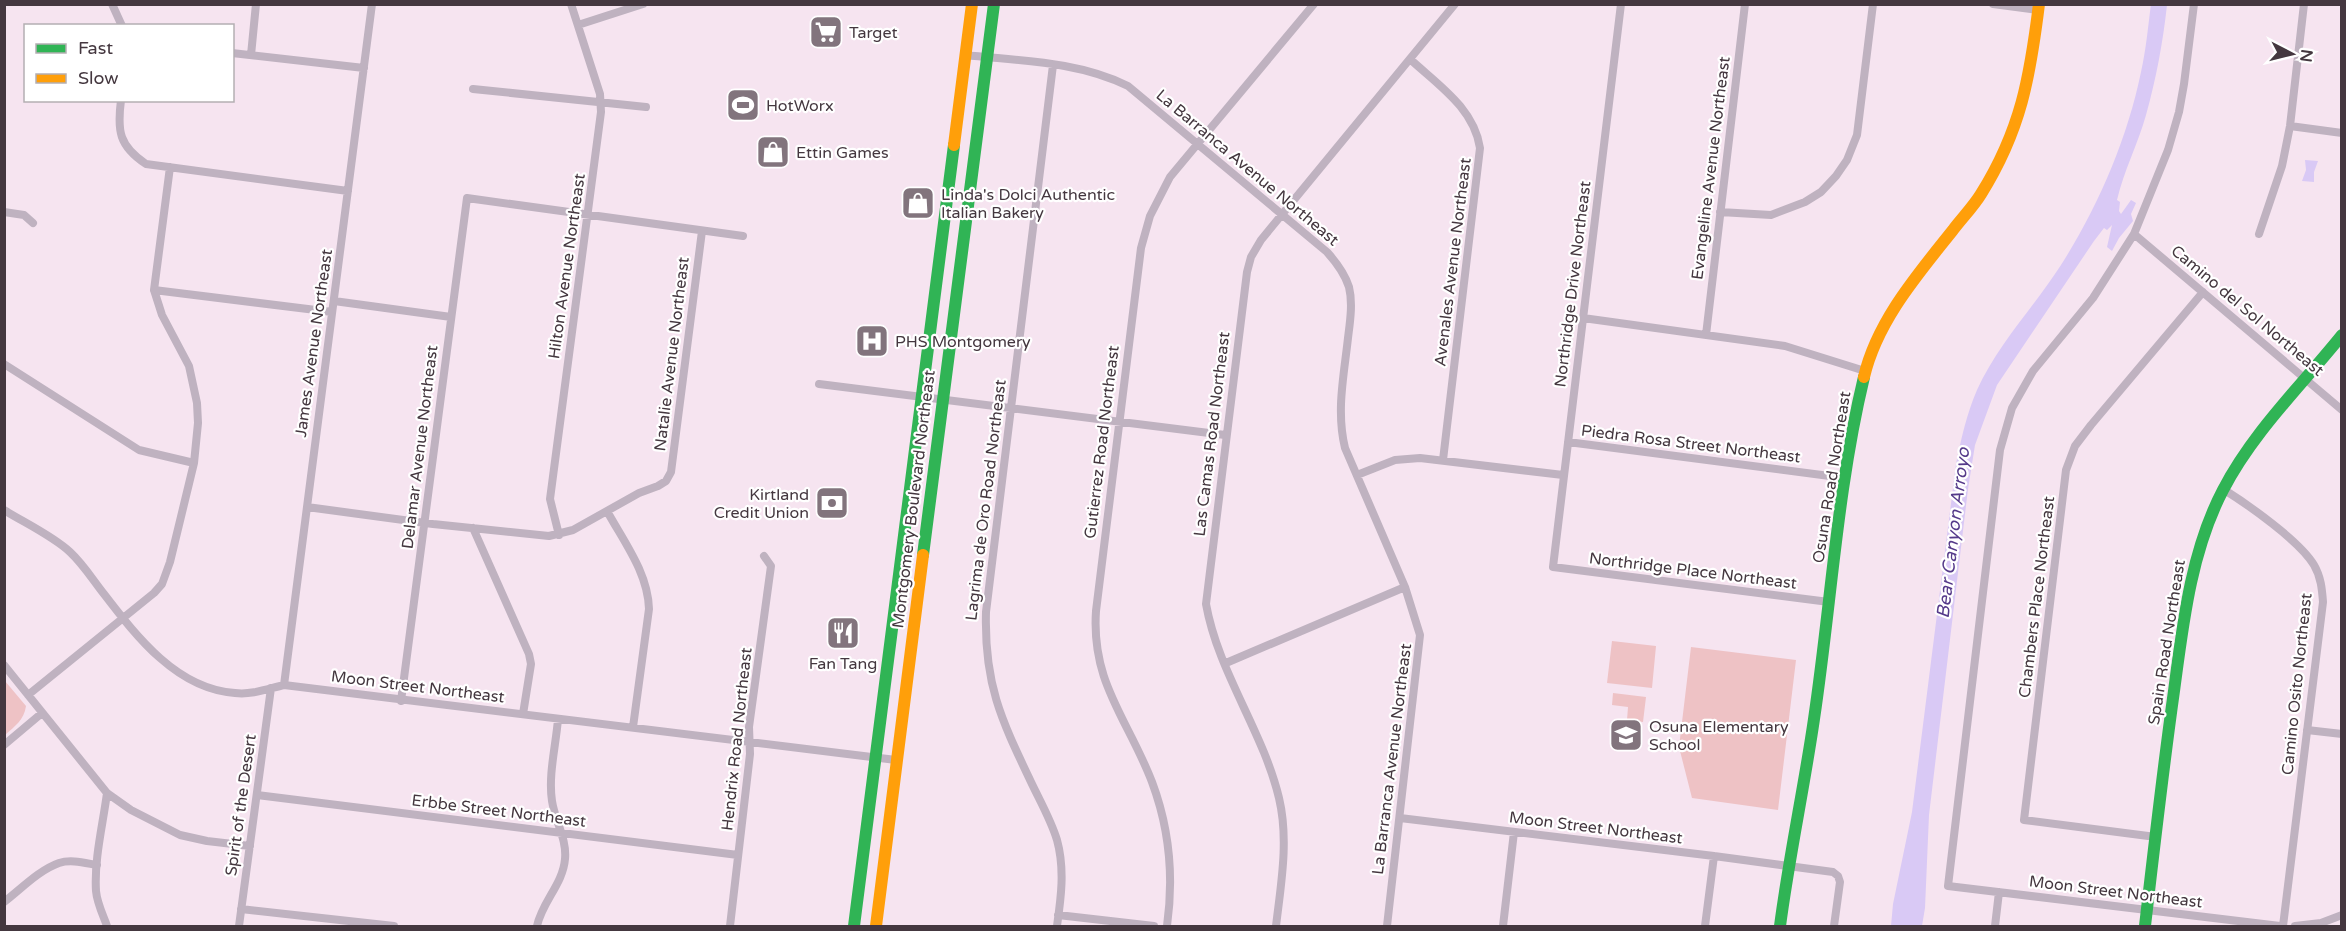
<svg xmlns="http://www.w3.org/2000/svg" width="2346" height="931" font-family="'Varela Round',sans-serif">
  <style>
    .green { fill: #eec2c5 }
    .water { fill: #d9c9f5 }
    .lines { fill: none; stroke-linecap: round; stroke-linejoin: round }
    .street { stroke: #bfb2c0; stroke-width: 8 }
    .fast { stroke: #30b455; stroke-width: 12 }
    .slow { stroke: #ff9f0a; stroke-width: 12 }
    .labels { text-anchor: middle; stroke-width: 4.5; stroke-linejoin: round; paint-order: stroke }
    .poi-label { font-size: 16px; fill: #44373f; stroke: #fff; text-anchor: start }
    .street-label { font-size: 16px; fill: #44373f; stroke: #fff }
    .water-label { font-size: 18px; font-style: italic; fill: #553a8a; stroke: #fff }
  </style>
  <rect width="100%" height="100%" fill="#f6e4f0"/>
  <path class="green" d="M1612,641L1656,646L1652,688L1607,683Z
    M1691,647L1796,660L1778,810L1692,798L1679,747Z
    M5,681L26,706C24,720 15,726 5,735Z
    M1613,693L1646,697L1643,722L1627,720L1628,707L1612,705Z"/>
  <path class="water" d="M2151,4L2167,5C2163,42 2156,79 2146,115C2138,144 2124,170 2117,200L2120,202L2119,211L2121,214L2131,200L2136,203L2131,214L2133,221L2119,238L2112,251L2107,247L2112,225L2107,230L2104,228L2094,241L1997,385L1975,445L1968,489L1929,815L1925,908L1922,926H1891L1893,904L1912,812L1956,464C1961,439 1967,413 1977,390C1998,344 2034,307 2061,265C2098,207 2127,140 2141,72C2146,50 2148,27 2151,4Z
    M2305,160L2318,161L2314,172V182L2302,181L2306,170Z"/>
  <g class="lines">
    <path class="street" d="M112,4L122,26
      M1621,4L1553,567L1829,602
      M1993,4L2038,10
      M2194,4L2184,84L2179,112L2168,150L2134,234L2093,298L2033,371L2012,408L2000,450L1948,886L2280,926
      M578,25L643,4
      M232,53L364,68
      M251,55L256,4
      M965,55C1020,61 1078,61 1128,86L1327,252C1336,262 1345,274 1349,287C1353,303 1350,322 1348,338C1344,375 1336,411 1345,448L1405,587L1420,635L1387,926
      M1410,59C1438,85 1474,108 1480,148L1443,460
      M1053,65L986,612C984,684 1001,719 1031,782C1040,801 1051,820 1057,840C1065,869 1061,898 1057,926
      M473,89L646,107
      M121,100C117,131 119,146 146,164L348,191
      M2290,126L2342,133
      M4,212L24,215L33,223
      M1720,212L1771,215L1805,202L1821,192L1836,176L1847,160L1857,135L1873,4
      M2134,234L2342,410
      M2259,234L2282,166L2290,126L2304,4
      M154,290L332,312
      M334,301L451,317
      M1583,318L1785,346L1865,371
      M1706,335L1745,4
      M4,364L139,450L194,463
      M819,384L1225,435
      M1568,442L1845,478
      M1357,475L1395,460L1420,458L1563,475
      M2223,489C2247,504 2300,541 2314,565C2321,577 2322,589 2323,602L2283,926
      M307,507L433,524L549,536L573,530L639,493L658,486L666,481L671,472L702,231
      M4,510C25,523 53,536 70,552C83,564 93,580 104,594C137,637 177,689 235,693C252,695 267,689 284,685L896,760
      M607,511C624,542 648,573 649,609L633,727
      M473,528L529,654L531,664L523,714
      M559,535L550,499L601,112L600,94L571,4
      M1226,663L1405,587
      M4,665L107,793L131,810L180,835L207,841L250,846
      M284,685L372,4
      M28,695L154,593L162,584L170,562L194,463L198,423L197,403L189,366L162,315L154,290L170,167
      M401,701L467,198L743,236
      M2307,730L2342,734
      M4,745L42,713
      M107,793C103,824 94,859 96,891C97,903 103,915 107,926
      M257,795L738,855
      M1400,818L1714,856L1833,872L1838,876L1840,882L1834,926
      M2156,837L2024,820L2066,470L2075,446L2091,425L2203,292
      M4,902C21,889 39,870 59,863C71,859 85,863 97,865
      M241,909L394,926
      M1058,915L1154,926
      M239,926L271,688
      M537,926C542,902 563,884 565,859C567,839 555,821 552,801C548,775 556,745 558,719
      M730,926L750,754L749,727L771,566L764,556
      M1167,926C1174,876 1170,830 1152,782C1128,719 1091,683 1096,611L1141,248L1150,216L1170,177L1314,4
      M1276,926C1281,884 1289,840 1279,798C1263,731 1218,672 1206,604L1247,272L1251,257L1261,240L1455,4
      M1503,926L1514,832
      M1705,926L1714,856
      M1995,926L1999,892
      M2295,926L2321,923L2342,915"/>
    <path class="fast" d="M923,555L994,4
      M854,926L954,145
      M1780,926C1789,857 1804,788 1814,719C1831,605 1837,489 1864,377
      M2145,926C2154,848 2163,769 2174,691C2183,623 2191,551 2223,490C2253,432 2301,386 2342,335"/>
    <path class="slow" d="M954,145L972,4
      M1864,377C1877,321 1918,274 1953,230C1962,218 1973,207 1981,194C2021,130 2030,77 2039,4
      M876,926L923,555"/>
  </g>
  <defs>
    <g id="supermarket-square" transform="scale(1.725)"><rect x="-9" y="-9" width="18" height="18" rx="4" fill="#82747d" stroke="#fff"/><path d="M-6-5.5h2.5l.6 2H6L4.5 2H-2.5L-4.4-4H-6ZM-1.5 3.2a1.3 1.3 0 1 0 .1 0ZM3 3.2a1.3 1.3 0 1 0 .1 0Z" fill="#fff"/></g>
    <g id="stadium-square" transform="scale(1.725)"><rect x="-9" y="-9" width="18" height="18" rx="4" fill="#82747d" stroke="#fff"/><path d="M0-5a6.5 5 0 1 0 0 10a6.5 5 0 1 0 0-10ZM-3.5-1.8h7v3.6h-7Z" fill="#fff"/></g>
    <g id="shop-square" transform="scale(1.725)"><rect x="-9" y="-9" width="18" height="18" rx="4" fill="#82747d" stroke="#fff"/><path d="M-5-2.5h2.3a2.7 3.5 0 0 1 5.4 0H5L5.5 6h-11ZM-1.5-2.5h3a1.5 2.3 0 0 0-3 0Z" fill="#fff"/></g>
    <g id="hospital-square" transform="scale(1.725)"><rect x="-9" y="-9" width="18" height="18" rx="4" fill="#82747d" stroke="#fff"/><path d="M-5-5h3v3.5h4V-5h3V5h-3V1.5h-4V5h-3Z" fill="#fff"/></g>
    <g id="bank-square" transform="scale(1.725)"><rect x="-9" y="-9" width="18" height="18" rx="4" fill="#82747d" stroke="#fff"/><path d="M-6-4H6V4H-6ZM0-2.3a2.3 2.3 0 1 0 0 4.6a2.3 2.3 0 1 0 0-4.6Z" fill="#fff"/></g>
    <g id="restaurant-square" transform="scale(1.725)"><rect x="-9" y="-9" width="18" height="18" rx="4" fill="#82747d" stroke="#fff"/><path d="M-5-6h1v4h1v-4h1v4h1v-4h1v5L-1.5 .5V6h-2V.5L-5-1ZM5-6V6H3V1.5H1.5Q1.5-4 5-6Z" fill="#fff"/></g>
    <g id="school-square" transform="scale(1.725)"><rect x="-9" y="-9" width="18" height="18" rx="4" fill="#82747d" stroke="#fff"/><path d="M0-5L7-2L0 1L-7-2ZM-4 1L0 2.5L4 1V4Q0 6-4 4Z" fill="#fff"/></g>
  </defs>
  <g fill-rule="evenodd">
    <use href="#supermarket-square" x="826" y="32"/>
    <use href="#stadium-square" x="743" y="105"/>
    <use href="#shop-square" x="773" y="152"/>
    <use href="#shop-square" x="918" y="203"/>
    <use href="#hospital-square" x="872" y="341"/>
    <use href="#bank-square" x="832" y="503"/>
    <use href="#restaurant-square" x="843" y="633"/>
    <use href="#school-square" x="1626" y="735"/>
  </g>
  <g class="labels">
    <g class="poi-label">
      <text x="849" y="38">Target</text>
      <text x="766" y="111">HotWorx</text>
      <text x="796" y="158">Ettin Games</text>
      <text x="941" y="200">Linda's Dolci Authentic<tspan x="941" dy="18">Italian Bakery</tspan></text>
      <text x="895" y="347">PHS Montgomery</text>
      <text x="809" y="500" text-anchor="end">Kirtland<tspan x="809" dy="18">Credit Union</tspan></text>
      <text x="843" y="669" text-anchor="middle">Fan Tang</text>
      <text x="1649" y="732">Osuna Elementary<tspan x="1649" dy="18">School</tspan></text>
    </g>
    <g class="street-label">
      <text transform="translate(1248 167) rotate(40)" y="6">La Barranca Avenue Northeast</text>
      <text transform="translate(1710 168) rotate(-83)" y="6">Evangeline Avenue Northeast</text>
      <text transform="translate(1452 262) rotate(-83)" y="6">Avenales Avenue Northeast</text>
      <text transform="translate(566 266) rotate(-82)" y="6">Hilton Avenue Northeast</text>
      <text transform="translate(1572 284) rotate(-83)" y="6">Northridge Drive Northeast</text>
      <text transform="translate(2248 310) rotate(40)" y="6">Camino del Sol Northeast</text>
      <text transform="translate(313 343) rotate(-82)" y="6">James Avenue Northeast</text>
      <text transform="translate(671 354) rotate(-83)" y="6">Natalie Avenue Northeast</text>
      <text transform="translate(1211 434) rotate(-83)" y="6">Las Camas Road Northeast</text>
      <text transform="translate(1101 442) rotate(-83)" y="6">Gutierrez Road Northeast</text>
      <text transform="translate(1691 443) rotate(7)" y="6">Piedra Rosa Street Northeast</text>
      <text transform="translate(419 447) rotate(-83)" y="6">Delamar Avenue Northeast</text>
      <text transform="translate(1831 477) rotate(-81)" y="6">Osuna Road Northeast</text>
      <text transform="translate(913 499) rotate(-83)" y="6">Montgomery Boulevard Northeast</text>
      <text transform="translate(985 500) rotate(-83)" y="6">Lagrima de Oro Road Northeast</text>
      <text transform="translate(1693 570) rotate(7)" y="6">Northridge Place Northeast</text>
      <text transform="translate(2036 597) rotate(-83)" y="6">Chambers Place Northeast</text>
      <text transform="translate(2166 642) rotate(-81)" y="6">Spain Road Northeast</text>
      <text transform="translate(2296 684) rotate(-84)" y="6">Camino Osito Northeast</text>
      <text transform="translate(418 686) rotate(7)" y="6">Moon Street Northeast</text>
      <text transform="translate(736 739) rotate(-84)" y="6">Hendrix Road Northeast</text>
      <text transform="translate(1391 759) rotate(-83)" y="6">La Barranca Avenue Northeast</text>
      <text transform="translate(240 805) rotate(-82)" y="6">Spirit of the Desert</text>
      <text transform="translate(499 810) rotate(7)" y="6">Erbbe Street Northeast</text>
      <text transform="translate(1596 827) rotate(7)" y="6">Moon Street Northeast</text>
      <text transform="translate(2116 891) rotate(7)" y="6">Moon Street Northeast</text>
    </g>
    <g class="water-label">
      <text transform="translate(1953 533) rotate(-83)" y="6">Bear Canyon Arroyo</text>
    </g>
  </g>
  <rect width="2346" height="931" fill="none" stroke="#44373f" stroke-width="12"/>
  <rect x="24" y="24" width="210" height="78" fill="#ffffff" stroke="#b4afb2" stroke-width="1.5"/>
  <rect x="36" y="44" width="30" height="9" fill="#30b455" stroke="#b4afb2" stroke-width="1.5"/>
  <text x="78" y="54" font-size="18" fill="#44373f">Fast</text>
  <rect x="36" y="74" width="30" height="9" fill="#ff9f0a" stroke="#b4afb2" stroke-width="1.5"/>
  <text x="78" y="84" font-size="18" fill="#44373f">Slow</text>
  <g transform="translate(2292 54) rotate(97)" stroke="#ffffff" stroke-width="4.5" paint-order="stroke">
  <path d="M0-4.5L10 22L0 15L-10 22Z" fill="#44373f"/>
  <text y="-9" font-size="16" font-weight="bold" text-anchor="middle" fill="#44373f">N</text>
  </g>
</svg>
